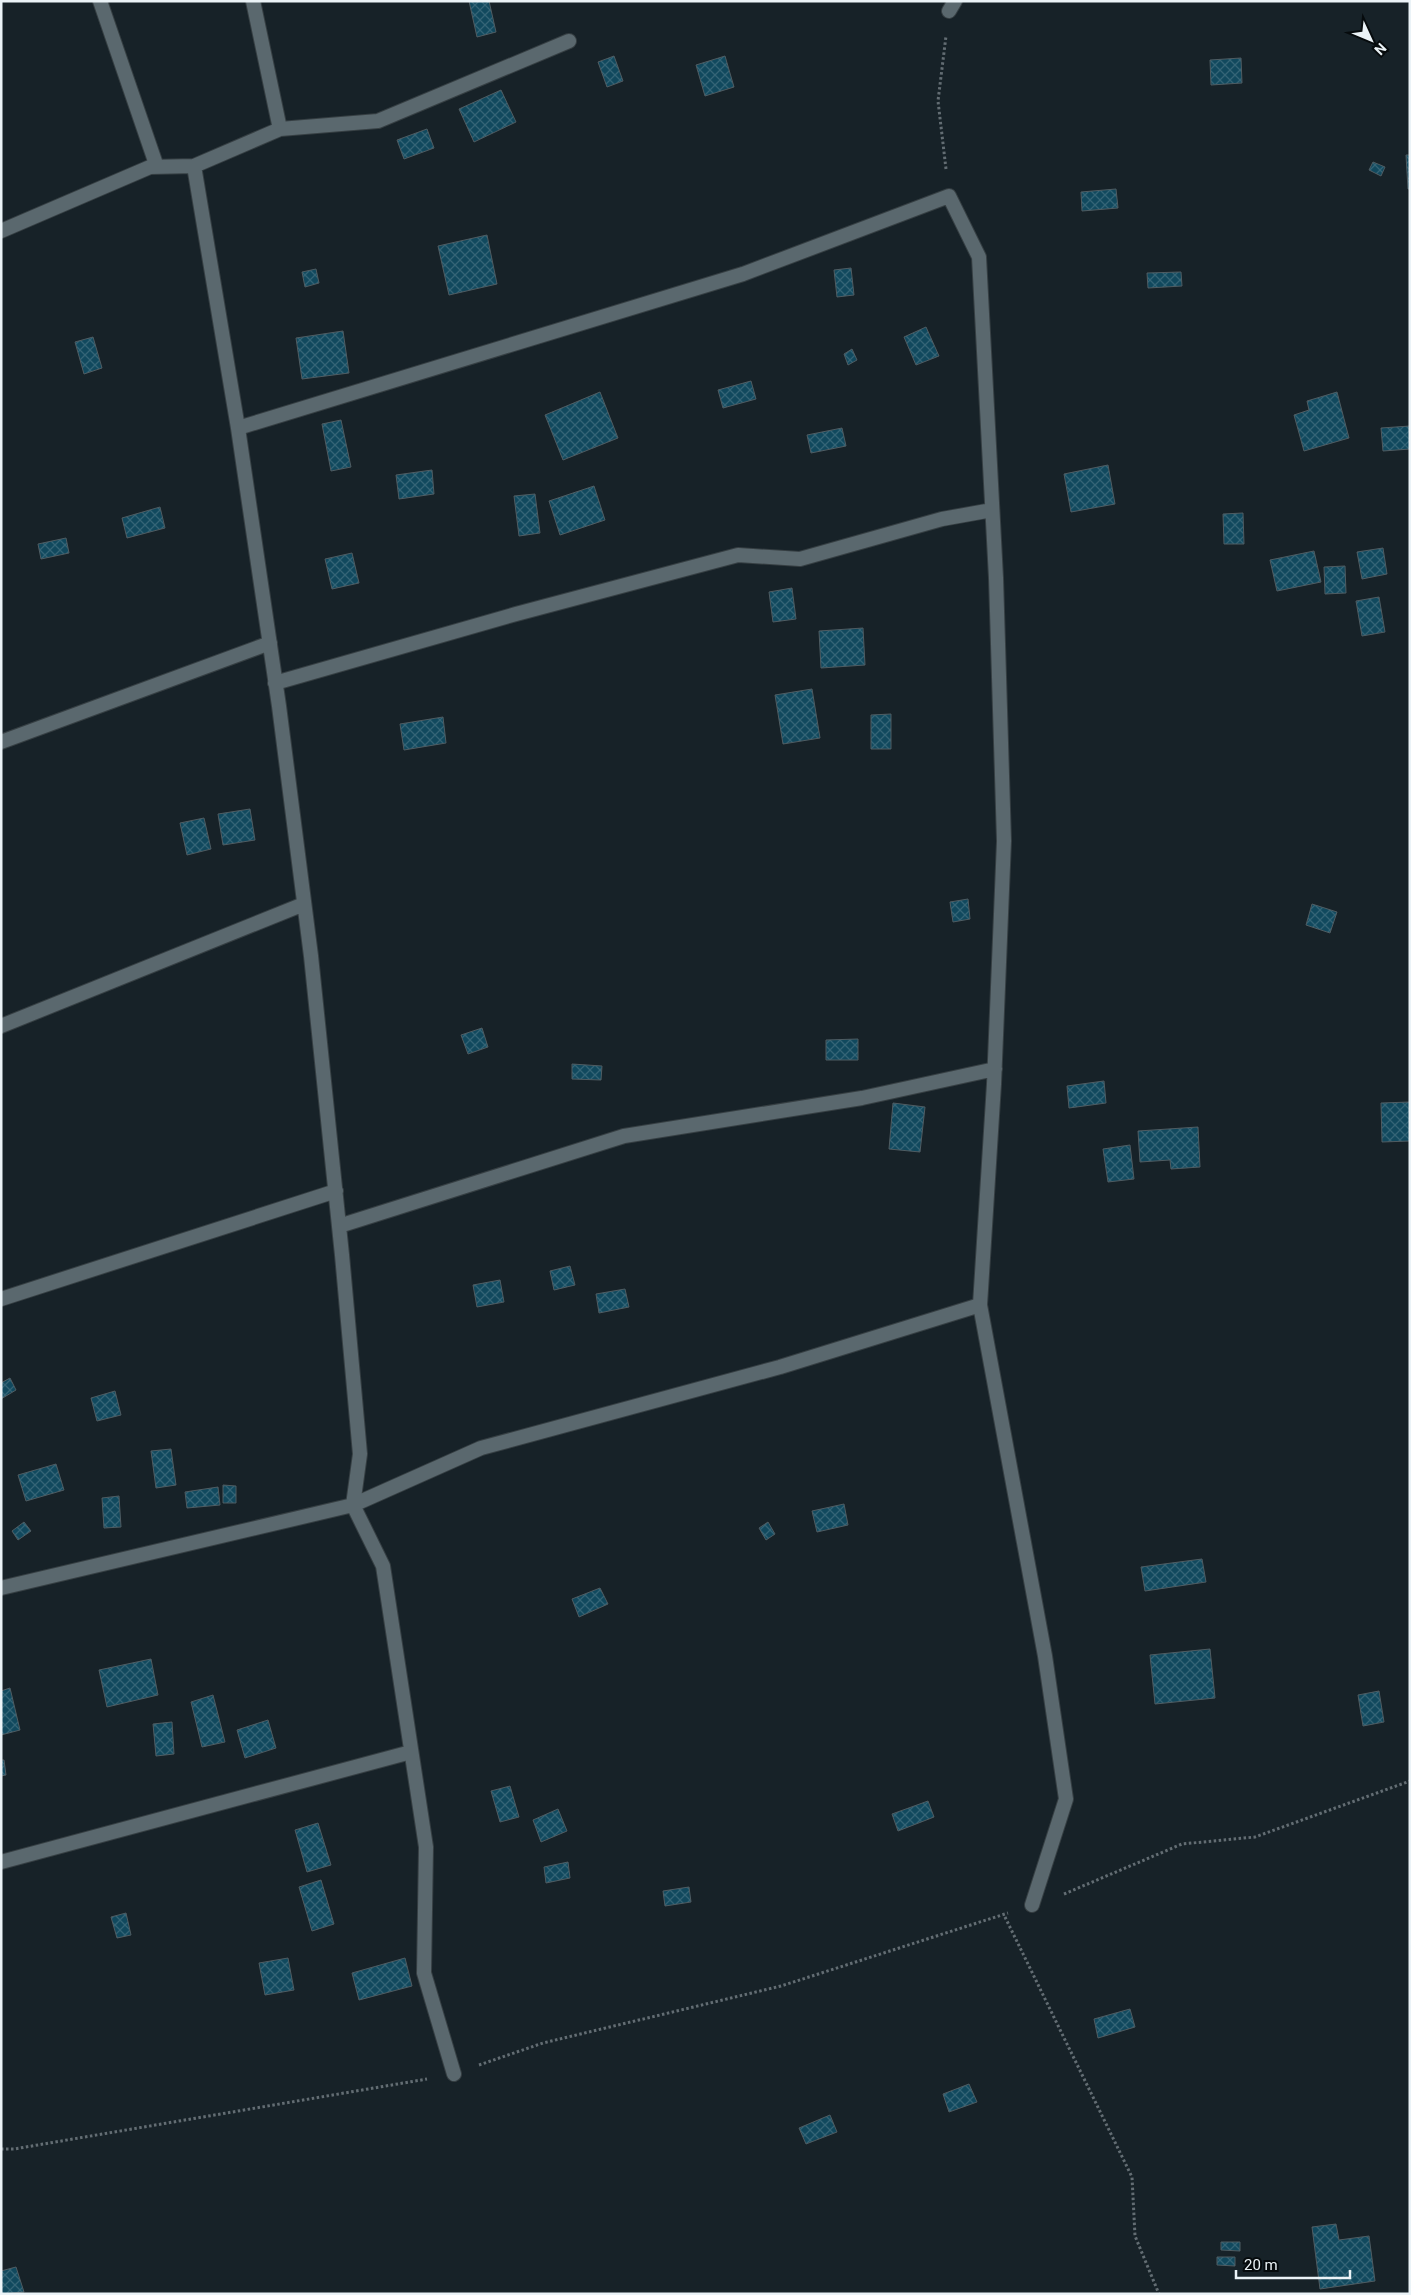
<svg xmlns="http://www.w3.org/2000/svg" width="1411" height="2295" font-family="Roboto,sans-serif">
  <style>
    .building { fill: url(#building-cross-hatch); stroke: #4f5c62 }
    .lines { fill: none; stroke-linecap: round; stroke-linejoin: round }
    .minor-casing { stroke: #363f43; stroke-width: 16 }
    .path { stroke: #636d73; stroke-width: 3; stroke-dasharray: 2.5 2.5; stroke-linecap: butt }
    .minor { stroke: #5a686e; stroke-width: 14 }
  </style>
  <defs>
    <pattern id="building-cross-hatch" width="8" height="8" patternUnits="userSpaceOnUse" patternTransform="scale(1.25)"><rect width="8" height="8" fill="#11495e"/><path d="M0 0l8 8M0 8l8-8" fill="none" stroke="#346476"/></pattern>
  </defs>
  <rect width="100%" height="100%" fill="#172228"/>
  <path class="building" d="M469,1H489L496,32L477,37Z
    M614,56L623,81L607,87L598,62Z
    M725,56L734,87L705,96L696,65Z
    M1241,58L1242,83L1211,85L1210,60Z
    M501,90L516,122L474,142L459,109Z
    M427,129L434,148L404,159L397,140Z
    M1406,155H1410V189H1408Z
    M1373,162L1385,167L1381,176L1369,170Z
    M1116,189L1118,208L1082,211L1081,192Z
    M487,235L497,284L449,295L438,246Z
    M851,268L854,295L837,297L834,270Z
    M316,269L319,283L305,287L302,272Z
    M1181,272L1182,286L1148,288L1147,273Z
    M926,327L939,356L916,365L904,337Z
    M343,331L349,373L302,379L296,338Z
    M93,337L102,368L84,374L75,342Z
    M852,349L857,360L848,365L844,354Z
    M751,381L756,399L723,408L718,390Z
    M600,392L618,438L563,460L545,415Z
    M1337,392L1349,438L1304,451L1294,415L1309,410L1307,401Z
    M341,420L351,467L331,471L322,424Z
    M1410,426V449L1383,451L1381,428Z
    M842,428L846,446L811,453L807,435Z
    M1108,465L1115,504L1071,512L1064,474Z
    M432,470L434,494L399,499L396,475Z
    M594,486L605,520L560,535L549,501Z
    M535,494L540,533L519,536L514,496Z
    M160,507L165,528L127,538L122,518Z
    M1243,513L1244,544H1224L1223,514Z
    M66,538L69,553L41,559L38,544Z
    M1383,548L1387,574L1362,579L1357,552Z
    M1314,551L1321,582L1277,591L1270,560Z
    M352,553L359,583L332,589L325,559Z
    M1345,566L1346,593L1325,594L1324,567Z
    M792,588L796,619L773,622L769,592Z
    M1379,597L1385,632L1362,636L1356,601Z
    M863,628L865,665L821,668L819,631Z
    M812,689L820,738L783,744L775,695Z
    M891,714V749H871V715Z
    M443,717L446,743L404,750L400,724Z
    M250,809L255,840L223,845L218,814Z
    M204,818L211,849L187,855L180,823Z
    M968,899L970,919L953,922L950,902Z
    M1312,904L1337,912L1330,933L1306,925Z
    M482,1028L488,1047L468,1054L461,1035Z
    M858,1039V1060H826V1040Z
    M572,1064L602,1066L601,1080L572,1079Z
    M1104,1081L1106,1103L1069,1108L1067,1086Z
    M1410,1102V1141L1382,1142L1381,1103Z
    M893,1103L925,1107L920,1152L889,1149Z
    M1198,1127L1200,1167L1171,1169L1170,1160L1140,1162L1138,1131Z
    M1130,1145L1134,1179L1108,1182L1103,1149Z
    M570,1266L575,1285L554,1290L550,1271Z
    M500,1280L504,1302L477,1307L473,1285Z
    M625,1289L629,1307L599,1313L596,1294Z
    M10,1378L16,1390L1,1399V1383Z
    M115,1391L121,1415L97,1421L91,1398Z
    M171,1449L176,1485L156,1488L151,1451Z
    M56,1464L64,1490L26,1501L18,1475Z
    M223,1485L236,1486V1503H223Z
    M218,1487L220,1505L187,1508L185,1492Z
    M119,1496L121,1527L104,1528L102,1498Z
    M844,1504L848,1525L817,1532L812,1511Z
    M24,1522L31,1531L18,1540L12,1531Z
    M768,1522L775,1534L766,1540L759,1528Z
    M1202,1559L1206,1582L1145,1591L1141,1567Z
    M600,1588L608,1604L579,1617L572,1599Z
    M1210,1649L1215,1698L1155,1704L1150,1655Z
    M151,1659L158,1695L107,1707L99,1670Z
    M10,1688L20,1730L1,1735V1691Z
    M1379,1691L1384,1722L1363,1726L1358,1695Z
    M213,1695L225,1742L202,1747L191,1702Z
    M268,1720L276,1748L245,1758L237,1730Z
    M172,1722L174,1754L156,1756L153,1724Z
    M1,1760H4L6,1775L1,1776Z
    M510,1786L519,1817L500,1822L491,1791Z
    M928,1801L934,1817L898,1831L892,1814Z
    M558,1809L567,1831L541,1842L533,1820Z
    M318,1823L331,1865L307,1872L295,1830Z
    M568,1862L570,1878L546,1883L544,1867Z
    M321,1880L334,1924L312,1931L299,1887Z
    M689,1887L691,1902L665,1906L663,1891Z
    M126,1913L131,1935L117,1938L111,1917Z
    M288,1958L294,1990L265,1995L259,1963Z
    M405,1958L412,1986L359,2000L352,1973Z
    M1130,2009L1135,2027L1098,2038L1094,2019Z
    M969,2084L977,2102L949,2112L943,2094Z
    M830,2115L837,2132L806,2144L799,2128Z
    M1336,2224L1339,2240L1369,2236L1375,2281L1320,2289L1312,2227Z
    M1221,2242H1240V2251L1221,2250Z
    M1217,2257H1235V2266L1217,2265Z
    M16,2267L24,2292L1,2294V2271Z"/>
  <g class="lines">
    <g class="minor-casing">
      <path id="minor" d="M100,1L157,167
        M253,1L280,129L194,166L238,428L279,706L311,956L342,1255L360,1454L353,1505L383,1566L426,1847L424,1973L454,2074
        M949,11L955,1
        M280,129L378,121L569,41
        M1,231L150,167L194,166
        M238,428L743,274L949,196L979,257L996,578L1004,841L994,1084L980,1305L1045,1656L1066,1799L1032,1905
        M275,683L516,614L738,555L800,559L942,519L992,510
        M1,742L270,643
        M1,1026L304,904
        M339,1226L624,1136L862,1098L995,1069
        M1,1299L336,1191
        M1,1588L353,1505L481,1448L780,1367L980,1305
        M1,1862L411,1752"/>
    </g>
    <path class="path" d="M946,169L938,101L946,36
      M1064,1894L1182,1844L1255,1837L1410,1781
      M1005,1917L1132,2177L1135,2236L1159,2294
      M479,2065L543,2043L781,1986L1008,1913
      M1,2149H14L427,2079"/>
    <use href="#minor" class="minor"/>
  </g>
  <rect width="1411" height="2295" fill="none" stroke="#ebf3f7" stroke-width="5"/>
  <g transform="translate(1371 40) rotate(134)" stroke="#060b0d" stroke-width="4" paint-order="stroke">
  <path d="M0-4L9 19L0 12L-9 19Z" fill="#ebf3f7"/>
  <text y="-8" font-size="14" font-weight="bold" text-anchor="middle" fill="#ebf3f7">N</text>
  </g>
  <path d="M1236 2270v8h114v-8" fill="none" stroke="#ebf3f7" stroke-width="2.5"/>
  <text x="1244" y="2270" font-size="15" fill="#ebf3f7" stroke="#060b0d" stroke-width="4" paint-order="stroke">20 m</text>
</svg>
